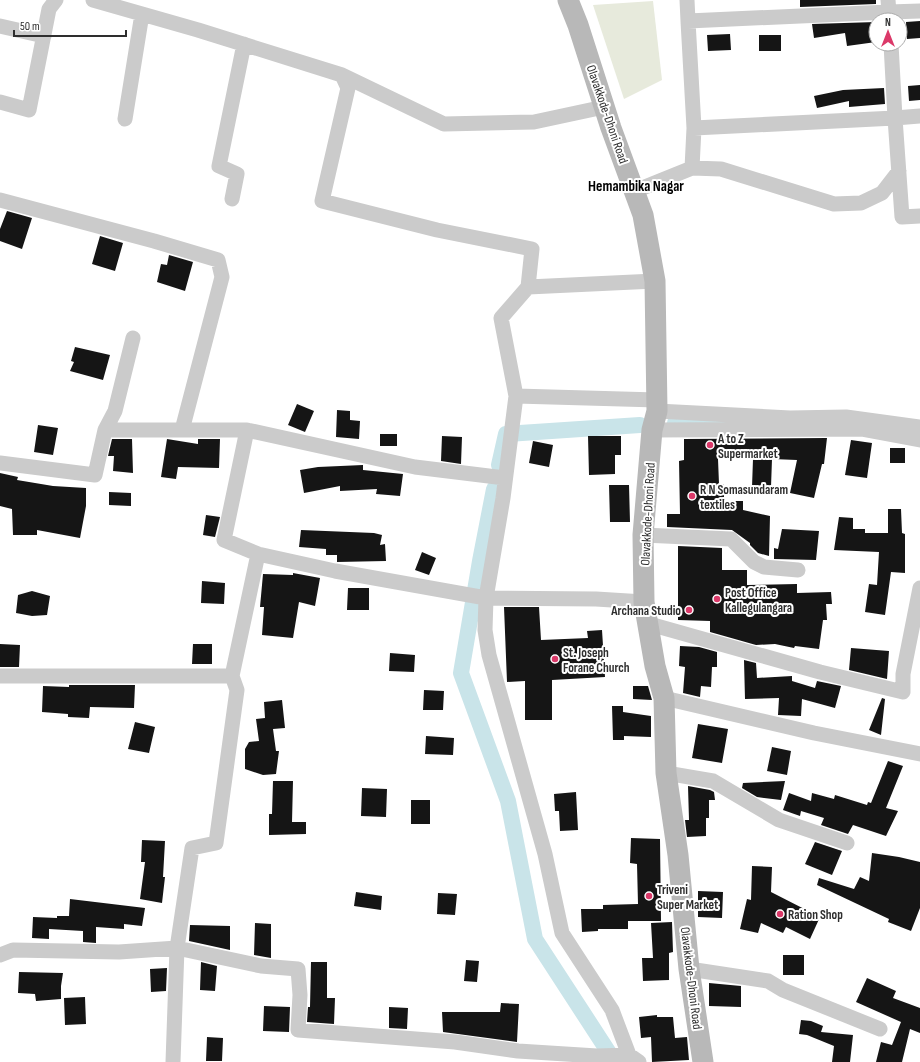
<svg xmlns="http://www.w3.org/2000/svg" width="920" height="1062" font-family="'Sofia Sans Condensed',sans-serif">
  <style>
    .green { fill: #e7eadc }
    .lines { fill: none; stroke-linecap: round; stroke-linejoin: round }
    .canal { stroke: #c9e4e9; stroke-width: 16 }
    .building { fill: #151515 }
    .minor { stroke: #cbcbcb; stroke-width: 15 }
    .secondary { stroke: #b8b8b8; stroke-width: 21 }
    .poi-dot { fill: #db3969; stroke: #fff; stroke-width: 1.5 }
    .labels { text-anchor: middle; stroke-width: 4; stroke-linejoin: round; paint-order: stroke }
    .street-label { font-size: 13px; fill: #2e2e2e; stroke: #fff }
    .poi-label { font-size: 13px; font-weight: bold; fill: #2e2e2e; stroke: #fff; text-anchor: start }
    .quarter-label { font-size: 15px; font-weight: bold; fill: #000; stroke: #fff }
  </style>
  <rect width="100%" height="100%" fill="#fff"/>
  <path class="green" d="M653,1L662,80L624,99L593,5Z"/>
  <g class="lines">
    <path class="canal" d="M675,423L737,421
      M499,465L506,434L640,425
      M494,489L480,561L461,673L508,801L535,939L615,1062"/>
  </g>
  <path class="building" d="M800,0H876V4L800,7Z
    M920,21V38L907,39L906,22Z
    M876,22V42L847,46L845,33L814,38L812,24Z
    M730,34L731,50L708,51L707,35Z
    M759,35H781V51H759Z
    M920,85V100L909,101L908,86Z
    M884,88L885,104L849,107V101L817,108L814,96L843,90Z
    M7,211L32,218L22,249L0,241V229Z
    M100,236L123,243L115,271L92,264Z
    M169,255L193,262L185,291L157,282L161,264L167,265Z
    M75,347L110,355L103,380L70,371L74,362L71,361Z
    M297,404L314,411L305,432L288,425Z
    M337,410L350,411V420L360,421L359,439L336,437Z
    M38,425L58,428L53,455L34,452Z
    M380,434H397V446H380Z
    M442,436L462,437L461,464L441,461Z
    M588,436H621V455H615V474L589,475Z
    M827,438L824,464H822L814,498L790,493L797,460L772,459L771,487H752L753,459H718L719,484H724V501H743V510L770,516L769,556L758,553L750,545V543L732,530L667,527V514H680L679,461L684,460V439Z
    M112,439H132L133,473L113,471L114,456H108Z
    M167,439L198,444V439H220L219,468L178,467L176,479L161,477Z
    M851,440L872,443L867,478L845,475Z
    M533,441L553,445L549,467L529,463Z
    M890,448H905V463H890Z
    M363,465V470L403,474L400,496L376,494L377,489L340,491V486L304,493L300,470L318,467Z
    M0,473L18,477L17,480L53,486L86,488V506L80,538L37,530V535H13L12,509L0,506Z
    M609,485H629L630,522H610Z
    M109,492L131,493V506L109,505Z
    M888,509H901L902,533L905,534V573L891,572L885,615L865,612L869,584L877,585L879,552L834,550L839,517L853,518V529H865V533H888Z
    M206,515L220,517L215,537L203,535Z
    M782,529L819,531L816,560L774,559V548L778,549Z
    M301,530L374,533L382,535L380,545L385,544L386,561L337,562V555H326V549L299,547Z
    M678,546L722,548V570H747V585L797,584V593L831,592L832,604H826L827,620H823L819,649L795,646L794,648L775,644L756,645L710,632V621L678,620Z
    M422,552L436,558L429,575L415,570Z
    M293,573L320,578L315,606L299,602L293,638L262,635L264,607H260L263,574L293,575Z
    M202,581L225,583L224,604L201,603Z
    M348,588H369V610H347Z
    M32,591L50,596L47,615L32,616L16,613L18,595Z
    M504,607H539L541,640L588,638L587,631L602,630L605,677L552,680V720H525V681L507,682Z
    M0,644L20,645L19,667H0Z
    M193,644H212V664H192Z
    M680,646L699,647L717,652V667H712L711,687L701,686L700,697L683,693L685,667L679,666Z
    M851,648L889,651L887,679L849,670Z
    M390,653L415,655L414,672L389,671Z
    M744,660L756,663L757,678L792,676V681L815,688L817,681L841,686L835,708L802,699L801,716L778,715L779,698L745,699Z
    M69,685H135L134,708L90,707L89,718L68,717V714L42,712L43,686L69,687Z
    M633,686H648L652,700L633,699Z
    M424,690L444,691L443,710H423Z
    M882,698L885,699L881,735L869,730Z
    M282,700L285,728L273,729L276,751H279L276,774L263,775L245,769V749L249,742L259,741L256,719L265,718L264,702Z
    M612,706H623V712L651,716V737L624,736V740H613Z
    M135,722L155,727L149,753L128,749Z
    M698,724L728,729L722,763L692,758Z
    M426,736L454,738L453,755L425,754Z
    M772,747L791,751L787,775L767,771Z
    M888,761L903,766L886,808L898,811L886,836L853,825L848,834L821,825L824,818L801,811L800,816L783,810L789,793L811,801L812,793L834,799L835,795L867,805L868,802L871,803Z
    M273,781H293L292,822H306V834L269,835V814H272Z
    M785,781L781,800L757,797L742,788L743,783Z
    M688,786L710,790L714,792L715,800H709V818H706V836L687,837L685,820H689Z
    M362,788L387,789L386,817L361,816Z
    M576,792L578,830L560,831L559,811H555L554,794Z
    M411,800H430V824H411Z
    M631,838L660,839L661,921H628V929H598V931L582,932L581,909H603V905L638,904L637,864L630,863Z
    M142,840L165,841L163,877H165L162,903L140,899L145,862H141Z
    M815,842L842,851L832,875L805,864Z
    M872,853L899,857L920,862V908L911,931L888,922L889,919L817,885L819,878L854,889L860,877L869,881Z
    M752,866L772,867L771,892L820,917L810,939L786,927L783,933L761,923L758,933L740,929L747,899L751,900Z
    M698,891L723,892L722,918L698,917Z
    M356,892L382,896L381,910L354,906Z
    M438,893L457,894L455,915L437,914Z
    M70,899L145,908L142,926L124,924V929L96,927V943L83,942V931L49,929V939L32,938L33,917L57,918V916H69Z
    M672,922L673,952L669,953V980L643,981L642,958H653L651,923Z
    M255,923L271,924V958L254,955Z
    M190,925L230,926V950L189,941Z
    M783,955H804V975H783Z
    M466,960L479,961L477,982L464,981Z
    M201,962L217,966L215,991L200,990Z
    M311,962H327V998H335L334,1024L307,1022L308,1007H310Z
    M167,968L166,991L151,992L150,969Z
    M19,972L63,973L61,986V999L36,1001L35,994L18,993Z
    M867,978L896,991L893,998L920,1008V1033L910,1029L902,1062H876L881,1042L892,1045L901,1022L856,1002Z
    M709,983L741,986V1007L709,1006Z
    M85,997L86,1024L65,1025L64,998Z
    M501,1003L519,1004L517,1042L443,1032L442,1012H500Z
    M264,1006L290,1007L289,1032L263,1031Z
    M389,1007L408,1008L407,1029L389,1028Z
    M657,1015V1017H673L675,1038L687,1037L689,1060L652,1062L651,1037L641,1038L639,1017Z
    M801,1020L811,1021L823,1026L821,1032L853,1035L850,1062H832L834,1046L807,1035L799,1034Z
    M207,1037L223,1038L222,1061H206Z"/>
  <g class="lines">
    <path class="minor" d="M93,0L198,30L342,75L348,88L322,201L437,230L532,249L528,287L655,281
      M687,0L688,21L889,12L888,0
      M889,20V12L920,11
      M688,21L694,128L895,118L902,217L920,216
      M0,26L44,36
      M891,44L895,118L920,116
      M342,75L444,124L534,122L604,107
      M0,102L29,110L49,9L56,0
      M125,119L142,14
      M692,168L721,169L834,204L861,203L882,193L899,171
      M635,191L692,168L694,128
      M232,199L237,174L219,166L244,44
      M0,200L154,241L218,260L222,277L182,430
      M528,287L501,318L516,396L657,400
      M657,411L790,418L846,417L920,427
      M105,430L115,411L133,338
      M247,430L415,467L505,478
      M652,430L861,429L920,440
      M0,463L95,475L105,430H247L224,540L258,554L335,571L486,598L503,498L516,396
      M643,535L731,539L754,562L764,567L798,570
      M646,623L820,672L903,692V674L920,588
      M0,676H232
      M664,698L814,733L920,754
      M666,773L713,781L779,820L847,843
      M0,955L13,950L119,952L177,948L261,966L298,969L300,995L298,1030L455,1042L518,1051L597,1056L629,1055
      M689,969L768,981L783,990L880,1029
      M173,1062L177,948L192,848L216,843L237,690L232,676L258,554
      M639,1062L629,1055L612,1010L562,933L545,854L489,655L485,630L486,598L596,599L644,602"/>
    <path class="secondary" d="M568,0L578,25L611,128L643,215L655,281L657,411L652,430L643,535L644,602L655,666L664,698L666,773L678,855L689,969L703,1062"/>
  </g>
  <g class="poi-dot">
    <circle cx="710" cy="445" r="4"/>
    <circle cx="692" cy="496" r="4"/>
    <circle cx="717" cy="599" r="4"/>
    <circle cx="689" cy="610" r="4"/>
    <circle cx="555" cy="659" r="4"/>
    <circle cx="649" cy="896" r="4"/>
    <circle cx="780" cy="914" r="4"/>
  </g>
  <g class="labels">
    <g class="street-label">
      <text transform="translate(608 114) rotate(71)" y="5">Olavakkode-Dhoni Road</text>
      <text transform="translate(647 514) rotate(-87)" y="5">Olavakkode-Dhoni Road</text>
      <text transform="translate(692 978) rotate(83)" y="5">Olavakkode-Dhoni Road</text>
    </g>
    <g class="poi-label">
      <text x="718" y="443">A to Z<tspan x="718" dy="15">Supermarket</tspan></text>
      <text x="700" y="494">R N Somasundaram<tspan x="700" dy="15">textiles</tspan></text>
      <text x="725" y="597">Post Office<tspan x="725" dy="15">Kallegulangara</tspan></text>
      <text x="681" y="615" text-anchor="end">Archana Studio</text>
      <text x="563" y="657">St. Joseph<tspan x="563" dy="15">Forane Church</tspan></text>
      <text x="657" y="894">Triveni<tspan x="657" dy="15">Super Market</tspan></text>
      <text x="788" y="919">Ration Shop</text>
    </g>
    <g class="quarter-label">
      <text x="636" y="191">Hemambika Nagar</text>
    </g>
  </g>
  <g transform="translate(888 32)"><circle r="19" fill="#ffffff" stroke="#ababab"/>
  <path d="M0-3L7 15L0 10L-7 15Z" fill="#db3969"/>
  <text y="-6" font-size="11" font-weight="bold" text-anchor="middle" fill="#2e2e2e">N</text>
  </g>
  <path d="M14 30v6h112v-6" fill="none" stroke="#2e2e2e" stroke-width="2"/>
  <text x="20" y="30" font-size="12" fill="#2e2e2e" stroke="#ffffff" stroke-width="3" paint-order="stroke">50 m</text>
</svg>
